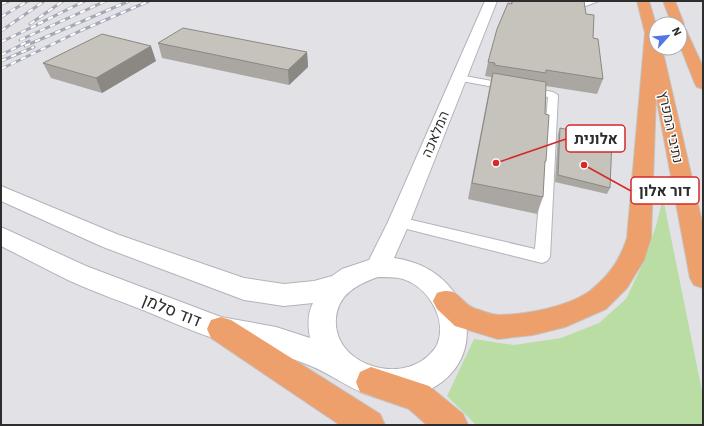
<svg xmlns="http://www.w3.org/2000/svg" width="704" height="426" font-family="'IBM Plex Sans',Heebo,sans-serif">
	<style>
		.industrial { fill: #e2e1e6; fill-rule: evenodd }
		.green { fill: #badda4 }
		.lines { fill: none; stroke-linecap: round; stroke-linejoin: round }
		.service-casing { stroke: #b2b3bb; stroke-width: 2 }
		.minor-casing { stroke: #b2b3bb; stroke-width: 2 }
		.motorway-casing { stroke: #c4c4c4; stroke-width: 2 }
		.service { fill: #fff; fill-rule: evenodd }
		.minor { fill: #fff; fill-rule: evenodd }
		.motorway { fill: #ed9f6c; fill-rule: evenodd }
		.rail-casing { stroke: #a4a7b5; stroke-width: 3 }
		.rail { stroke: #fff; stroke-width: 2; stroke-dasharray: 5.5; stroke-linecap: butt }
		.wall { fill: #aaa7a2 }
		.shaded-wall { fill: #8b8884 }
		.building { fill: #c6c2bc; stroke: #8b8884 }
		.labels { text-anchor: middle; stroke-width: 3; stroke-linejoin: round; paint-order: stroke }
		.street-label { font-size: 14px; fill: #2d2d2d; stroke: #fff }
		.near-street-label { font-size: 17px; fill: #2d2d2d; stroke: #fff }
		.leader { fill: none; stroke: #d62828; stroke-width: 1.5 }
		.callout-dot { fill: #d62828; stroke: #fff; stroke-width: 1.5 }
		.callout { fill: #fff; stroke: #d62828; stroke-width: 1.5 }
		.callout-label { font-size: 15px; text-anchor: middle; font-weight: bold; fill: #2d2d2d }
	</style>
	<rect width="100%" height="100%" fill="#ede7e1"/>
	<path class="industrial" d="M1 1H703V425H1ZM656 24H680V48H656Z"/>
	<path class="green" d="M663 198 703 396V425H476L447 396 474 339 514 345 561 338 599 323 626 299 643 263 656 226Z"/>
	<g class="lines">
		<g class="service-casing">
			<g id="service">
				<path d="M524 1H551L579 4 588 1H599L580 8 528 3Z"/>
				<path d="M459 75 553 92 558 95 550 257 547 261 542 263 399 227 394 226 392 222 394 218 399 217 535 249 548 97 456 80 454 78 456 76Z"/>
			</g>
		</g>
		<g class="minor-casing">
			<path id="minor" d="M485 1H497L410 222 394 258C483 270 496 383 402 398 364 404 339 376 306 364 296 360 286 356 276 353 257 348 237 347 219 340 197 333 176 324 155 315 126 303 96 293 68 280 45 269 23 257 1 246V227L86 266 221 317 276 327 310 338C308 327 307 314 313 303L284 306 244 300 103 247 1 201V186L119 235 244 278 284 284 314 281 332 276 342 269 369 260 388 222ZM378 277C386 277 395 277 403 279 428 287 448 319 437 345 435 349 431 353 428 356 397 385 332 363 336 318 338 294 358 284 378 277Z"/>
		</g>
		<g class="motorway-casing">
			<g id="motorway">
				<path d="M637 1H649L656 25V48H662L703 226V288L694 285 690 278 656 96 651 238 644 260 627 288 606 309 565 327 533 335 498 339 455 326 437 309 433 301 437 293C460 285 459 304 476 309 483 311 492 315 499 315 525 315 565 307 587 293 591 291 595 286 599 283 613 270 621 257 627 238L645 33Z"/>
				<path d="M663 1H675L684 24 682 27 686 30 703 67V89L697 87 695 84 680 46V24H672Z"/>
				<path d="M221 317 231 320 380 414 385 425H340L211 338 207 329 211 320Z"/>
				<path d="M371 367 429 386 463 414 468 425H427L409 409 360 392 356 382 360 372Z"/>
			</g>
		</g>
		<use href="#service" class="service"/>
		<use href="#minor" class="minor"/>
		<use href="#motorway" class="motorway"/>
		<g class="rail-casing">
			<g id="rail">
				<path d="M1 4 9 1"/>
				<path d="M1 17 28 1"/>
				<path d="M30 24 63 1"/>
				<path d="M38 24 85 1"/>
				<path d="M1 31 43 2"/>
				<path d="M20 40 106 1"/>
				<path d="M1 42 43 22"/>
				<path d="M25 46 129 1"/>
				<path d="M1 55 29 41"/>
				<path d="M1 61 34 47"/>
				<path d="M1 69 80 31 149 1"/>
			</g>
		</g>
		<use href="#rail" class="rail"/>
	</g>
	<g class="wall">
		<path d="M511 1H584L586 14 593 38 603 79 597 94 546 86 545 114 546 161 544 165 543 197 537 214 468 199 491 79V77L485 76 488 62 511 4Z"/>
		<path d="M158 43 307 52 308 67 289 85 162 58Z"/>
		<path d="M156 61 102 93 51 78 43 63Z"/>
		<path d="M560 128 610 188 607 194 555 182 558 134Z"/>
	</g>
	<g class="shaded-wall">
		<path d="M151 46 156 61 102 93 96 78Z"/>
		<path d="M307 52 308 67 289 85 288 70Z"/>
	</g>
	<g class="building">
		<path d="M512 1H584L586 14 594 15 593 38 598 39 603 79 546 70V73L494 65 495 63 488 62 497 29 508 3 512 4Z"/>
		<path d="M183 28 307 52 288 70 158 43Z"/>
		<path d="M102 34 151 46 96 78 43 63Z"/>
		<path d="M493 73 546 82 545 114 549 115 546 161H545L543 197 472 183Z"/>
		<path d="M560 128 612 139 610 188 558 175Z"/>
	</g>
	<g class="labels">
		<g class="street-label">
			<text transform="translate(671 127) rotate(78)" y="5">נתיבי המפרץ</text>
			<text transform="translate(435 134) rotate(-67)" y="5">המלאכה</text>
		</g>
		<g class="near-street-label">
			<text transform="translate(172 310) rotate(22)" y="6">דוד סלמן</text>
		</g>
	</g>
	<path class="leader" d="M496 163L566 139M584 165L631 191"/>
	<g class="callout-dot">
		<circle cx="496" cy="163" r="4"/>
		<circle cx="584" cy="165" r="4"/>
	</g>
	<g class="callout">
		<rect x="566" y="125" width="59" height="27" rx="4"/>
		<rect x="631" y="177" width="68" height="27" rx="4"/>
	</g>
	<g class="callout-label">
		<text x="596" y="144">אלונית</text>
		<text x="665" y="196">דור אלון</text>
	</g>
	<rect width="704" height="426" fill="none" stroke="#2d2d2d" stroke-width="4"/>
	<g transform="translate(668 36) rotate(63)"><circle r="19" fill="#ffffff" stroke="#ababab"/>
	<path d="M0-3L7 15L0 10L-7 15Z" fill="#5475e7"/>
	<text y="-6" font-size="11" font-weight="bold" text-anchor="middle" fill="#2d2d2d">N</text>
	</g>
</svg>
